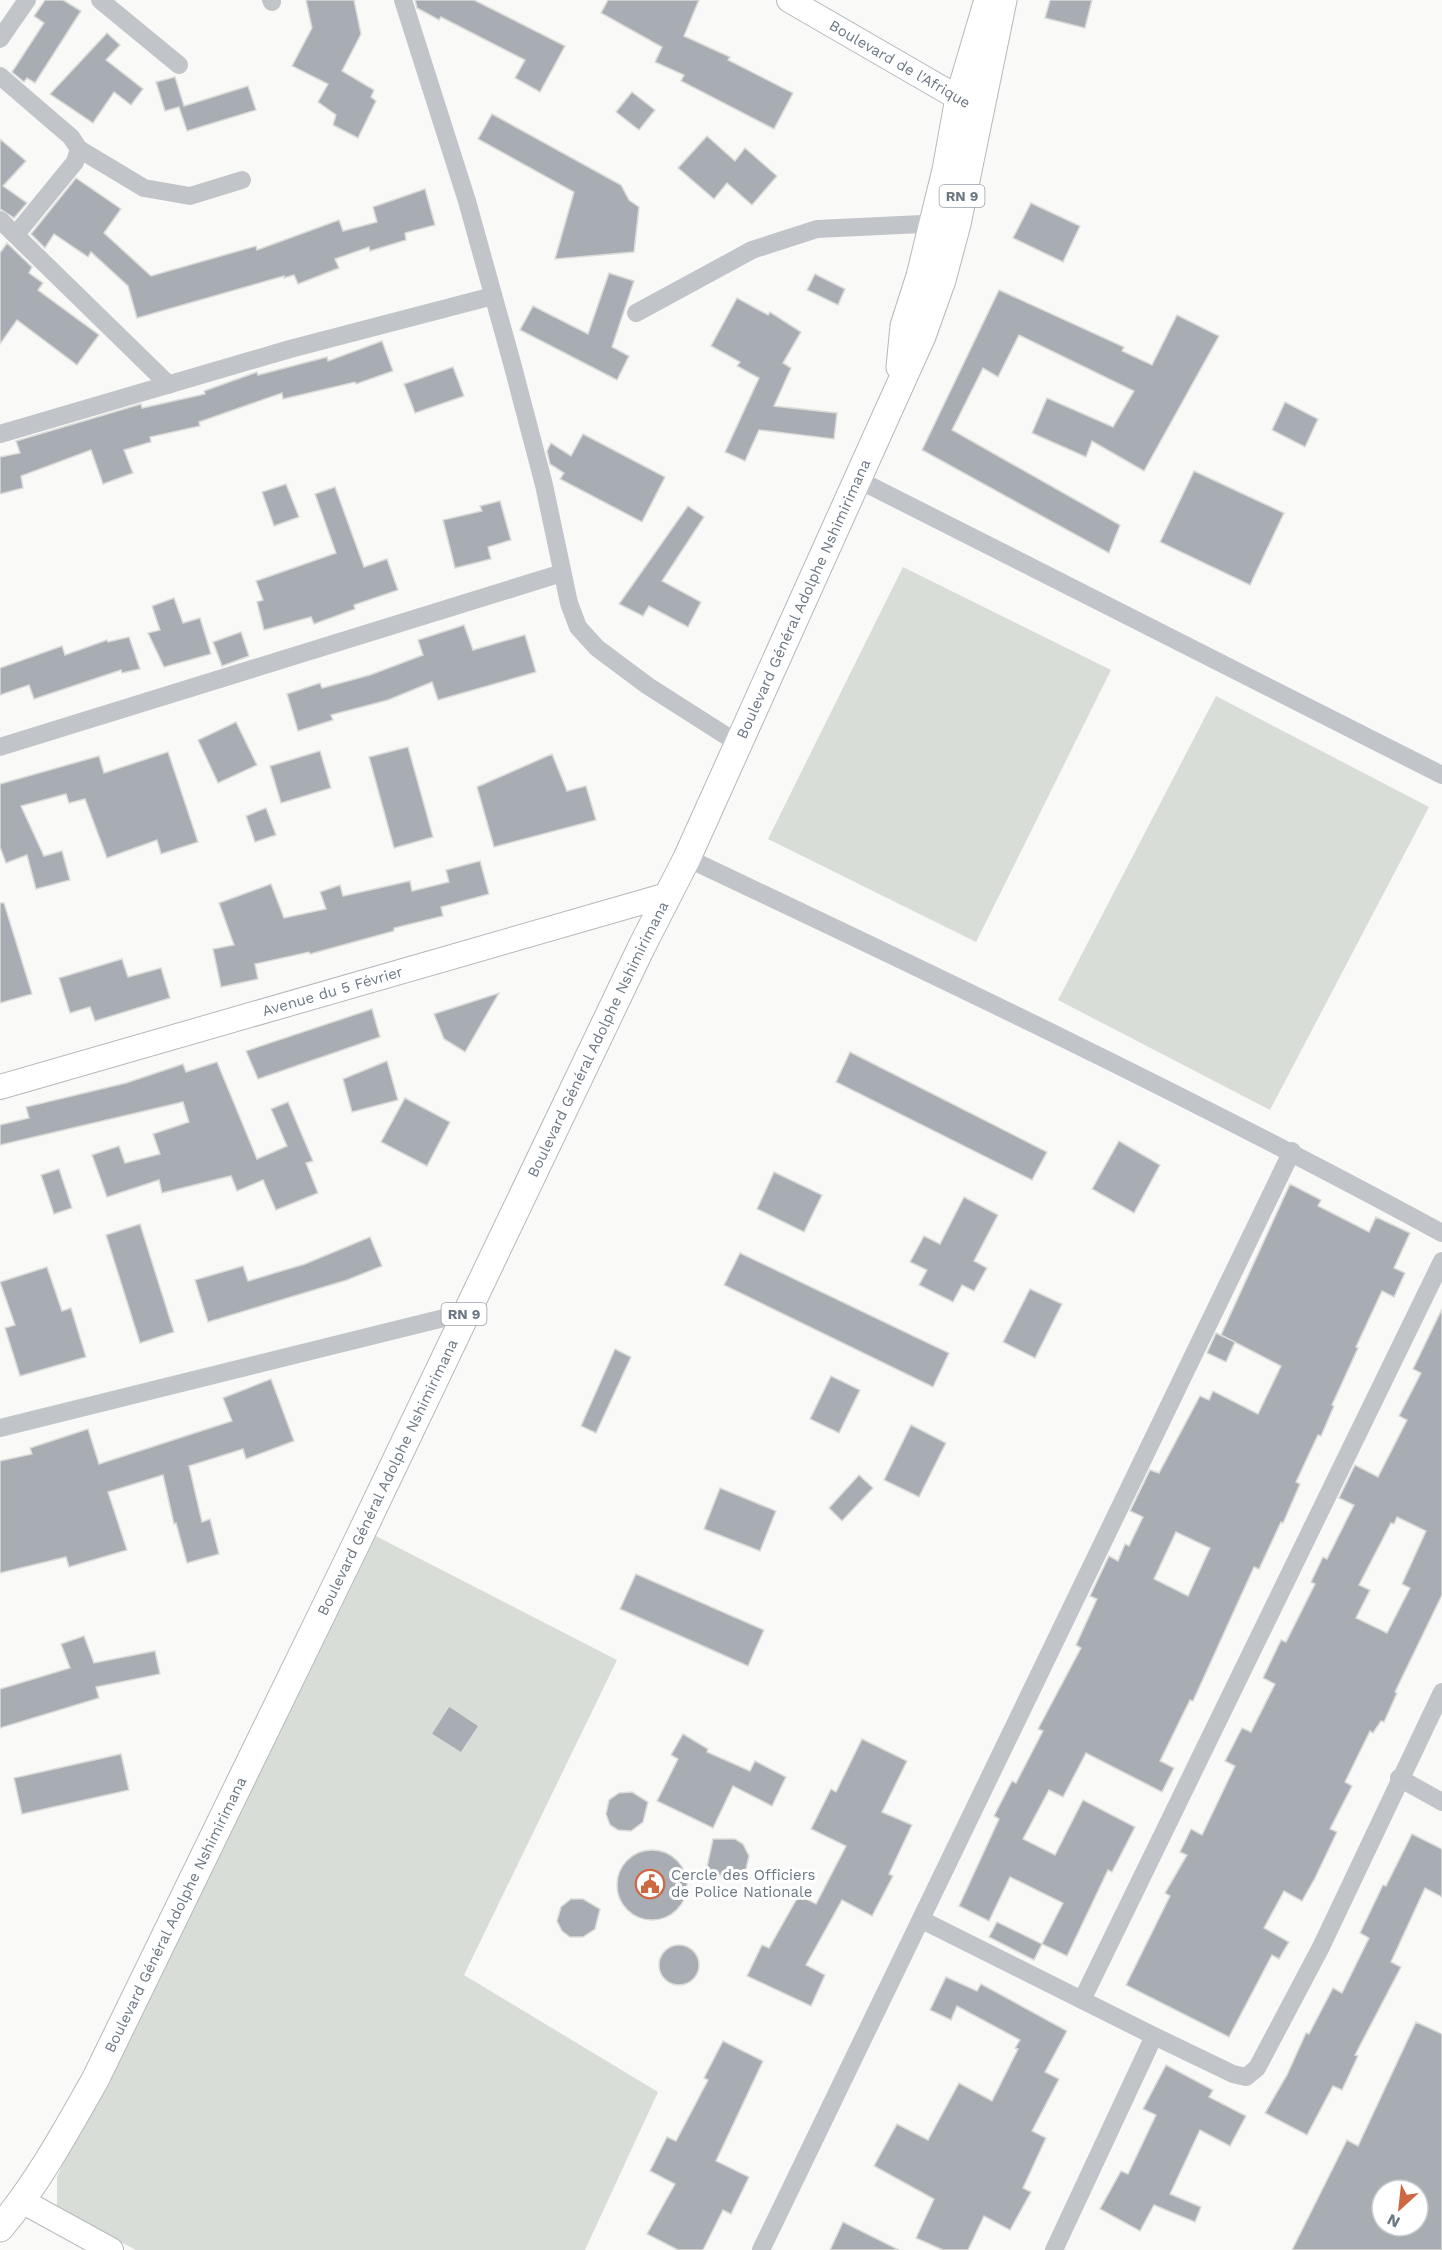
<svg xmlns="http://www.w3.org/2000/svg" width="1442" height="2250" font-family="'Work Sans',sans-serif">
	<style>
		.green { fill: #d9ddd7 }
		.building { fill: #a7adb3; stroke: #dbdbd9; stroke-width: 1.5; fill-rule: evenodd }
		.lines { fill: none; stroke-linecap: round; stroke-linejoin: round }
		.secondary-casing { stroke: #b4b8bc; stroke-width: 26 }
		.primary-casing { stroke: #b5b8bc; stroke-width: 29 }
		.street { stroke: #c1c4c8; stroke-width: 18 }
		.secondary { stroke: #fff; stroke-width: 24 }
		.primary { stroke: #fff; stroke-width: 27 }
		.labels { text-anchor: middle; stroke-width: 6; stroke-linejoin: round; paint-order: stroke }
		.shield { fill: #fff; stroke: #98a0a9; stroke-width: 1.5 }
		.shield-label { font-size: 14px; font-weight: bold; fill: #6c7884 }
		.street-label { font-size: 15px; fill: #6c7884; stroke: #fff }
		.poi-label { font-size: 15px; fill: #6c7884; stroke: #fff; text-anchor: start }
	</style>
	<rect width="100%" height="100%" fill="#f9f9f7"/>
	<g class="green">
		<path d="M903 567 1111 670 976 942 768 839Z"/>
		<path d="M1216 696 1429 807 1270 1110 1058 1000Z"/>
		<path d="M362 1529 617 1660 464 1975 658 2092 585 2250H136L57 2209V2177Z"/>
	</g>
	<g class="building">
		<path d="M45 0H63L81 11 35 83 27 78 24 82 12 72 44 23 34 16Z"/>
		<path d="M306 0H354L361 34 342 71 374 90 371 97 376 101 358 138 333 125 336 115 318 102 328 84 292 66 312 28Z"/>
		<path d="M415 0H474L565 46 540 92 515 78 525 60 441 17 439 20 417 8Z"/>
		<path d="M608 0H699L684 36 730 57 728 60 793 93 774 129 681 81 684 75 655 62 662 47 601 13Z"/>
		<path d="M1050 0H1092L1085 28 1045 18Z"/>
		<path d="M107 33 120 45 106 60 143 89 131 105 114 92 93 123 50 94Z"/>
		<path d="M175 77 184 106 248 86 256 110 187 131 179 107 165 111 156 82Z"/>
		<path d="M632 92 655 110 639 130 616 112Z"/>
		<path d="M492 114 621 185 629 200 639 207 634 252 555 259 574 192 478 139Z"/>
		<path d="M707 136 735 161 745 148 777 176 752 205 727 183 714 199 678 168Z"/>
		<path d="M0 139 26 161 3 186 27 203 14 218 0 209Z"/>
		<path d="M76 178 121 209 104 233 151 276 256 246 257 250 339 220 343 231 377 222 373 207 425 189 435 225 405 233 406 240 370 251 369 247 335 259 339 268 298 284 294 275 284 278V276L137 318 128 286 91 252 88 257 54 234 45 248 31 234Z"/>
		<path d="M1031 203 1080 226 1063 262 1013 238Z"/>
		<path d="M7 243 32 267 29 273 43 283 38 290 99 335 77 365 17 320 0 344V253Z"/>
		<path d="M609 273 634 281 612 347 629 356 617 380 520 330 533 306 588 334Z"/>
		<path d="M815 274 845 289 838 305 807 290Z"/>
		<path d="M999 290 1124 347 1122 351 1152 365 1177 315 1219 336 1144 471 1092 441 1086 457 1032 433 1047 398 1113 427 1134 391 1019 335 998 377 983 368 952 430 1120 525 1109 553 922 450Z"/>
		<path d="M737 298 768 315 770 312 801 332 783 363 791 368 774 406 837 413 834 439 759 430 745 461 725 452 759 378 737 366 740 362 711 346Z"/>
		<path d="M382 341 393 371 356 384 355 382 283 399 282 393 199 422 200 426 150 437 151 442 124 450 133 473 103 484 91 450 21 476 23 488 0 494V457L20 453 16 441 141 404 142 408 205 394 204 391 257 372 258 375 327 357 328 361Z"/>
		<path d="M453 367 464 396 415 413 404 384Z"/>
		<path d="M1285 402 1318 419 1305 447 1272 430Z"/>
		<path d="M583 434 665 477 642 522 560 479 564 473 550 464 547 451 551 443 571 456Z"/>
		<path d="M1194 471 1284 513 1250 585 1160 542Z"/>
		<path d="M286 484 299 517 274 526 262 492Z"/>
		<path d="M335 487 364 567 387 559 398 590 354 605 355 609 314 624 311 617 264 630 257 602 263 600 256 581 336 553 315 494Z"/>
		<path d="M500 501 511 540 488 547 491 559 455 568 443 520 482 511 480 506Z"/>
		<path d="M688 506 704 517 662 581 701 602 688 627 649 606 643 616 619 604Z"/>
		<path d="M174 598 183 623 200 618 211 654 164 667 148 633 160 630 152 606Z"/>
		<path d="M464 625 473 650 525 635 536 672 438 700 432 682 388 700 331 715 333 720 298 731 287 694 320 683 322 688 370 675 423 655 418 640Z"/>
		<path d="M241 632 249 656 222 666 213 642Z"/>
		<path d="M129 637 140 669 122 673 121 670 34 699 29 685 0 695V668L62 646 65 655 107 640 108 642Z"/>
		<path d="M236 722 257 765 218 783 198 740Z"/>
		<path d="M408 747 433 837 394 848 369 757Z"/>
		<path d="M320 751 331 788 281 803 270 766Z"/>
		<path d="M168 752 198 842 161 854 157 840 107 858 85 799 69 803 66 794 21 806 44 856 62 851 70 880 36 889 27 855 6 863 0 847V784L99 756 104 773Z"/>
		<path d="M552 754 567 791 586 786 596 820 494 847 477 787Z"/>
		<path d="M266 808 276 835 255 842 246 816Z"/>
		<path d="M480 861 489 894 441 907 443 916 394 928V931L310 954 309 952 255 964 258 979 221 987 213 949 234 945 219 903 271 884 284 918 326 909 320 892 340 885 343 896 410 881 412 891 449 882 446 870Z"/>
		<path d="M0 903H4L32 994 0 1003Z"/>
		<path d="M122 959 128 977 161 968 170 998 95 1021 90 1007 70 1013 59 978Z"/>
		<path d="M499 993 465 1052 444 1039 434 1014Z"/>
		<path d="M372 1009 380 1037 258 1079 246 1051Z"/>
		<path d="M850 1052 1047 1152 1032 1180 836 1082Z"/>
		<path d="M387 1061 398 1100 352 1112 343 1079Z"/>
		<path d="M217 1062 257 1159 287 1146 271 1109 288 1102 313 1161 306 1163 318 1193 276 1210 263 1180 237 1191 231 1176 162 1193 159 1180 107 1197 92 1155 119 1146 125 1163 160 1154 153 1134 189 1122 183 1102 0 1145V1125L29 1118 26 1107 126 1083 183 1064 186 1072Z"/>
		<path d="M405 1098 450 1122 427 1166 381 1142Z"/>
		<path d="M1119 1141 1160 1165 1134 1213 1092 1189Z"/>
		<path d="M59 1169 72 1208 54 1214 41 1175Z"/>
		<path d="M774 1172 822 1195 804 1232 757 1209Z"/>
		<path d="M1290 1184 1321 1200 1318 1206 1369 1232 1376 1217 1410 1233 1394 1268 1405 1273 1394 1297 1382 1291 1356 1347 1358 1348 1332 1405 1334 1406 1321 1436 1318 1435 1296 1482 1300 1484 1283 1523 1281 1522 1259 1569 1254 1567 1193 1701 1190 1700 1160 1761 1174 1768 1162 1792 1086 1753 1063 1797 1049 1790 1023 1839 1055 1855 1083 1800 1135 1827 1112 1872 1108 1870 1067 1956 1042 1944 1063 1903 1010 1877 989 1921 959 1906 999 1819 994 1816 1012 1781 1016 1783 1043 1731 1038 1729 1081 1648 1076 1645 1097 1599 1090 1596 1109 1556 1118 1561 1125 1544 1129 1546 1143 1517 1130 1511 1150 1470 1159 1473 1200 1396 1209 1400 1213 1391 1258 1414 1281 1366 1221 1335ZM1176 1532 1210 1548 1188 1596 1154 1579Z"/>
		<path d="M964 1197 998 1215 974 1261 987 1268 974 1291 962 1285 953 1302 919 1285 927 1270 910 1262 924 1236 940 1244Z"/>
		<path d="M140 1224 174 1332 140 1343 106 1235Z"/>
		<path d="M370 1237 382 1266 347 1280 208 1322 195 1280 243 1266 248 1281 305 1264Z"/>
		<path d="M740 1253 949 1353 933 1387 724 1285Z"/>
		<path d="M47 1267 62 1311 71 1308 86 1357 20 1376 5 1328 15 1325 0 1282Z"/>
		<path d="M1030 1289 1062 1304 1035 1358 1003 1342Z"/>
		<path d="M1442 1309V1595L1395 1692 1397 1693 1384 1722 1381 1721 1373 1733 1370 1731 1345 1782 1352 1786 1330 1829 1337 1832 1315 1878 1302 1901 1284 1891 1264 1928 1289 1942 1279 1959 1272 1955 1229 2037 1126 1985 1170 1896 1165 1893 1187 1855 1180 1852 1191 1829 1202 1835 1235 1766 1225 1761 1242 1728 1251 1732 1275 1684 1263 1678 1281 1640 1286 1642 1315 1584 1311 1582 1323 1557 1327 1559 1354 1505 1339 1498 1355 1465 1378 1477 1407 1420 1399 1416 1421 1373 1413 1369ZM1397 1517 1426 1531 1402 1584 1410 1588 1387 1633 1356 1618 1370 1590 1359 1585 1391 1523 1394 1524Z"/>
		<path d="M1216 1333 1235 1342 1226 1362 1207 1353Z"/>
		<path d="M615 1349 631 1357 596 1433 581 1426Z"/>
		<path d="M831 1376 860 1390 839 1433 810 1419Z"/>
		<path d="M271 1379 294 1441 246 1459 243 1449 189 1466 202 1522 210 1519 219 1554 187 1563 176 1523 174 1524 163 1475 108 1492 127 1550 69 1567 66 1557 0 1573V1461L32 1454 30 1448 88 1429 99 1464 232 1421 223 1398Z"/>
		<path d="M911 1425 946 1443 919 1497 884 1480Z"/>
		<path d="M859 1475 873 1488 842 1521 829 1508Z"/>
		<path d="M720 1488 776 1511 760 1551 704 1529Z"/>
		<path d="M636 1574 764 1630 748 1666 620 1609Z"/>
		<path d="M84 1636 94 1663 155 1651 160 1674 96 1687 99 1698 0 1728V1689L70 1668 61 1644Z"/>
		<path d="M449 1706 479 1726 461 1753 431 1734Z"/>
		<path d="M683 1734 708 1749 707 1752 750 1771 755 1761 786 1777 772 1806 733 1786 713 1828 657 1801 678 1759 671 1755Z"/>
		<path d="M862 1739 907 1761 882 1812 912 1825 889 1874 893 1876 872 1916 842 1900 806 1965 825 1975 811 2006 747 1976 762 1945 769 1948 799 1895 816 1904 846 1846 811 1829 831 1789 836 1792Z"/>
		<path d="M121 1754 129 1790 22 1814 14 1778Z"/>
		<path d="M632 1792 648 1802 643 1822 631 1831 618 1830 610 1825 606 1814 609 1800 619 1793Z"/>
		<path d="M1412 1834 1442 1849V1897L1425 1888 1391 1962 1401 1967 1355 2055 1358 2056 1342 2090 1333 2086 1307 2135 1265 2113 1287 2075 1306 2033 1309 2034 1333 1988 1342 1993 1369 1938 1360 1933 1383 1885 1386 1886Z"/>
		<path d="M713 1839H735L743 1844 749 1856 746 1869 734 1877H721L707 1867Z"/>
		<circle cx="652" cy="1885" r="35"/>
		<path d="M571 1899H583L600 1909 595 1929 583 1937H570L562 1931 557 1921 561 1907Z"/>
		<path d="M997 1922 1042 1944 1034 1960 989 1937Z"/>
		<circle cx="679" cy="1965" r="20"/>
		<path d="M946 1977 977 1991 981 1984 1067 2031 1045 2072 1059 2079 1032 2131 1046 2138 1023 2188 1031 2192 1010 2230 984 2216 968 2250H943L916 2238 934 2199 874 2166 897 2124 928 2140 959 2083 992 2101 1018 2049 1015 2048 1020 2040 957 2006 951 2020 930 2010Z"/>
		<path d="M1416 2022 1442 2034V2250H1292L1347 2140 1358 2146ZM1382 2190H1418V2226H1382Z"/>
		<path d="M723 2041 763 2061 716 2161 749 2177 731 2214 723 2210 703 2250H678L647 2234 675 2184 650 2171 667 2137 676 2141 708 2080 704 2078Z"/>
		<path d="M1166 2065 1213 2090 1209 2097 1246 2116 1230 2146 1200 2130 1170 2194 1201 2207 1195 2222 1154 2205 1140 2231 1100 2209 1121 2171 1128 2174 1156 2115 1143 2109Z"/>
		<path d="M843 2222 899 2250H830Z"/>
	</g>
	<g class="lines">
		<g class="secondary-casing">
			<g id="secondary">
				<path id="s1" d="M789 0 974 107"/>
				<path id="s2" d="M0 1087 667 895"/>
				<path d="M22 2201 111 2250"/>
			</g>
		</g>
		<g class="primary-casing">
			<g id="primary">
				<path d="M900 367 904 326 920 276 946 170 959 98 988 0"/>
				<path id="s3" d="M0 2228C38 2183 66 2131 95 2080L357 1542 642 946 687 858 922 336 942 280 957 224 1003 0"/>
			</g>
		</g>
		<g class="street">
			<path d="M100 0 179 65"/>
			<path d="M271 0 272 2"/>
			<path d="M403 0 467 201 512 363 544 485 569 603 578 627 597 648 648 686 739 744"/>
			<path d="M0 39 27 0"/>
			<path d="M0 76 71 137 79 149 75 162 17 233"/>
			<path d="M79 149 144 188 190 196 242 180"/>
			<path d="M0 220 169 385"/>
			<path d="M636 313 752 250 817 229 943 223"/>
			<path d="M0 434 290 349 493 296"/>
			<path d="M859 480 1442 775"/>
			<path d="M0 747 562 573"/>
			<path d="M687 858C941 978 1195 1099 1442 1233"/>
			<path d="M0 1428 464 1313"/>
			<path d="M1399 1778 1442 1802"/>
			<path d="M922 1920 1154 2036"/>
			<path d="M1082 2000 1442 1261"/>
			<path d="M761 2250 1292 1151"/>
			<path d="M1054 2250 1154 2036 1233 2074 1246 2077 1257 2068 1321 1947 1442 1692"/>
		</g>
		<use href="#secondary" class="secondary"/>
		<use href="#primary" class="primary"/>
	</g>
	<defs>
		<g id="civic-ring" transform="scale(1.5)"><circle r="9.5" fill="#fff" stroke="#cd6842" stroke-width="1.5"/><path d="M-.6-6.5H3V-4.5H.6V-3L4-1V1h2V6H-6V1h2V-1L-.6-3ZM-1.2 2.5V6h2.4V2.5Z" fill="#cd6842"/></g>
	</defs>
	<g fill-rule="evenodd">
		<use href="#civic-ring" x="650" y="1884"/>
	</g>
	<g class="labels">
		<g class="shield">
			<rect x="939.5" y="185" width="45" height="22" rx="4.5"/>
			<rect x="441.5" y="1303" width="45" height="22" rx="4.5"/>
		</g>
		<g class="shield-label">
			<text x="962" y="201">RN 9</text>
			<text x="464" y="1319">RN 9</text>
		</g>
		<g class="street-label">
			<text dy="5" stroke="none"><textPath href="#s1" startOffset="128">Boulevard de l'Afrique</textPath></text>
			<text dy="5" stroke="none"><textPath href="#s3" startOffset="1818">Boulevard Général Adolphe Nshimirimana</textPath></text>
			<text dy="5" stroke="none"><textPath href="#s2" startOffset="346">Avenue du 5 Février</textPath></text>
			<text dy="5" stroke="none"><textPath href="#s3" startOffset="1332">Boulevard Général Adolphe Nshimirimana</textPath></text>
			<text dy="5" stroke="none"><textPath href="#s3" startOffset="846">Boulevard Général Adolphe Nshimirimana</textPath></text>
			<text dy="5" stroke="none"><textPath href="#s3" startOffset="360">Boulevard Général Adolphe Nshimirimana</textPath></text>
		</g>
		<g class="poi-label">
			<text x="671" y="1880">Cercle des Officiers<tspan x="671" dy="17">de Police Nationale</tspan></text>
		</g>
	</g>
	<g transform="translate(1400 2208) rotate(207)"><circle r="28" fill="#ffffff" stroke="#c4c9ce" stroke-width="1.5"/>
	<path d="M0-4.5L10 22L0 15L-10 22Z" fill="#cd6842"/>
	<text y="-9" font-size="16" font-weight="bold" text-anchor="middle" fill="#6c7884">N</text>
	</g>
</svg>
